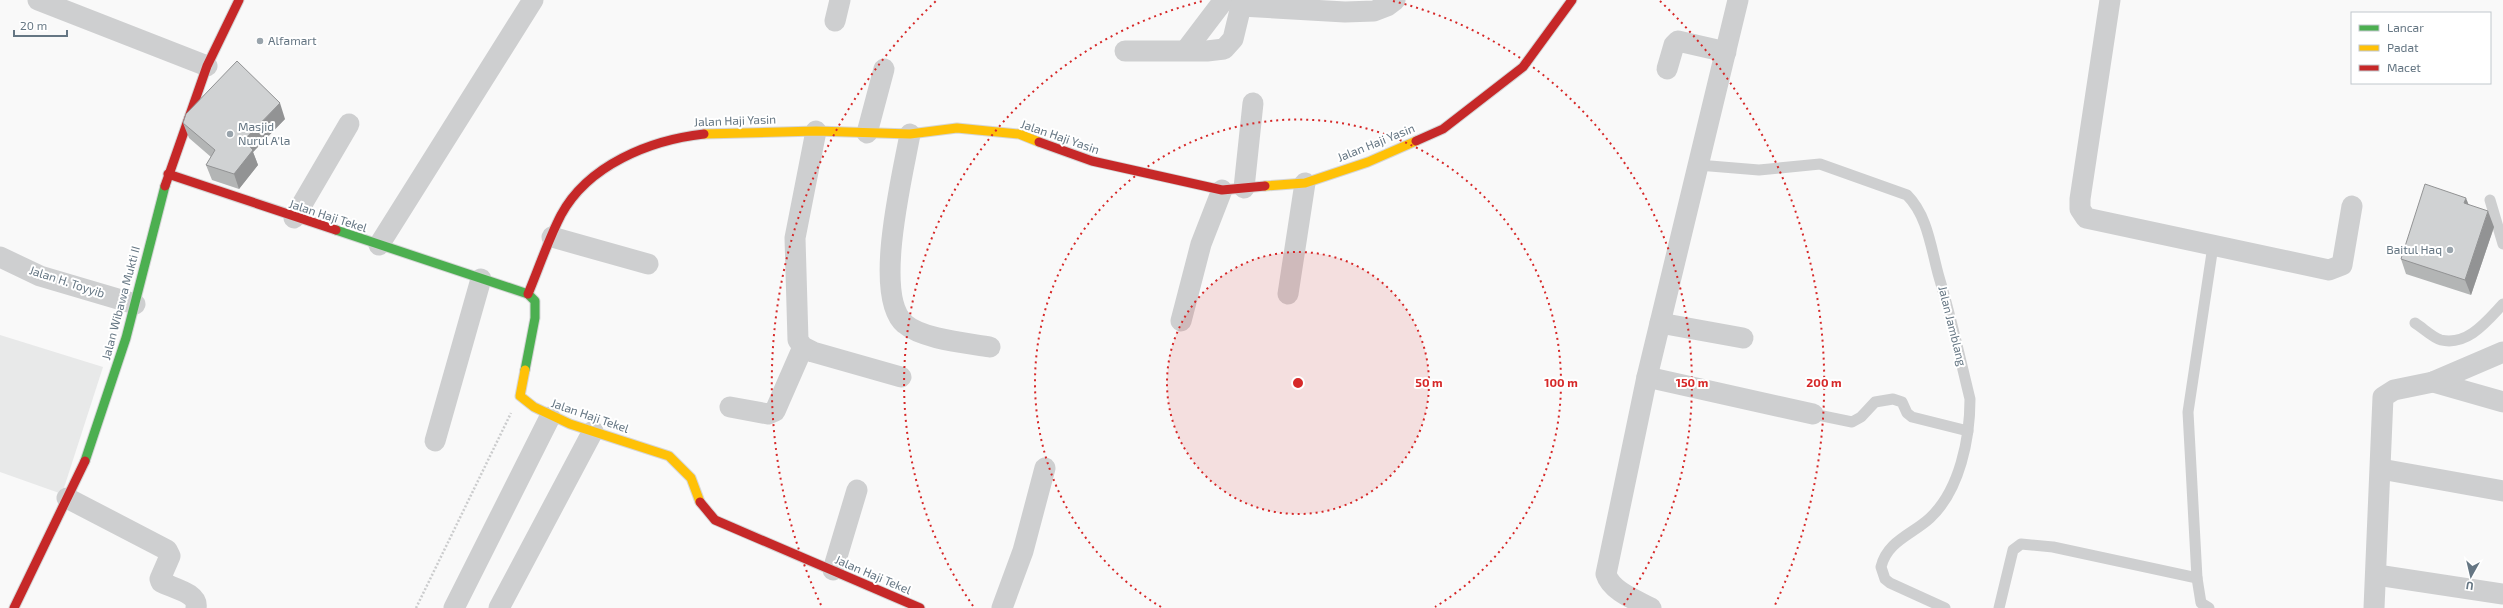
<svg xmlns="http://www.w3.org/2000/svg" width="2503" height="608" font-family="'Exo 2',sans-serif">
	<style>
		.built { fill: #e8e9e9 }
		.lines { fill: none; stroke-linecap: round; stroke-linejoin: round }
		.fast-casing { stroke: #d5d6d7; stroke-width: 11 }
		.slow-casing { stroke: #d5d6d7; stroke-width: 11 }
		.jam-casing { stroke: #d5d6d7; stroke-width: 11 }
		.path { stroke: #cbcccd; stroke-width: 2.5; stroke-dasharray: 2 2; stroke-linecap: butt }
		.lane { stroke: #cecfd0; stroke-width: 11 }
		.street { stroke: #cecfd0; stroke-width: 21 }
		.fast { stroke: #4caf50; stroke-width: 9 }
		.slow { stroke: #ffc107; stroke-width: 9 }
		.jam { stroke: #c62828; stroke-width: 9 }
		.wall { fill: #b3b5b5 }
		.shaded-wall { fill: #929394 }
		.building { fill: #d0d2d3; stroke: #929394 }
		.ring { fill: none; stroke: #d62828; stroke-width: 2; stroke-dasharray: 2 4 }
		.poi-dot { fill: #99a4ac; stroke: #fff; stroke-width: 1.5 }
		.labels { text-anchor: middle; stroke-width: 4; stroke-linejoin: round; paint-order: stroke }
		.poi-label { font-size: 12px; fill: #657683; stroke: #fff; text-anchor: start }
		.street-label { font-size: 12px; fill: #657683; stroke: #fff }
		.centre { fill: #d62828; stroke: #fff; stroke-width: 2 }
		.ring-label { font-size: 12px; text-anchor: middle; font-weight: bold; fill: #d62828; stroke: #fff; stroke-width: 4; stroke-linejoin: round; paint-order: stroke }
	</style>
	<rect width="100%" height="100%" fill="#f9f9f9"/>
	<path class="built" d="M0 335 103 367 62 494 0 472Z"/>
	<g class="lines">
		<g class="fast-casing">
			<g id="fast">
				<path d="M336 230 528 294 535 301V318L525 370"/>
				<path d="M85 461 126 338 165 186"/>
			</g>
		</g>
		<g class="slow-casing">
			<g id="slow">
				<path d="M704 134 816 131 910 134 957 128 1019 134 1039 142"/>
				<path d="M1265 186 1305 183 1368 162 1416 141"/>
				<path d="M525 370 520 396 534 407 570 424 669 456 691 478 700 502"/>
			</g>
		</g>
		<g class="jam-casing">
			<g id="jam">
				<path d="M1416 141 1443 129 1523 67 1572 0"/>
				<path d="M1039 142 1092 161 1222 190 1265 186"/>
				<path d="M168 174 336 230"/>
				<path d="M165 186 207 66 239 0"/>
				<path d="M528 294C539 268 548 240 561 215 588 165 650 140 704 134"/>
				<path d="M700 502 715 520 920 608"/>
				<path d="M14 608 85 461"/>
			</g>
		</g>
		<path class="path" d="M416 608 511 413"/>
		<g class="lane">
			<path d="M1698 165 1759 170 1820 164 1907 195C1928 216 1931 249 1939 277 1951 317 1960 358 1970 399 1970 438 1960 490 1930 518 1913 534 1887 541 1881 567L1885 579 1890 583 1945 608"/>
			<path d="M2490 200 2503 244"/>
			<path d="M2415 323C2423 328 2433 338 2441 340 2468 346 2487 321 2503 304"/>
			<path d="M1813 414 1852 422 1861 417 1875 402 1893 399 1902 402 1907 413 1912 417 1968 431"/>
			<path d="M1999 608 2013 550 2021 544 2053 547 2197 578"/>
			<path d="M2209 608 2201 603 2197 578 2188 412 2213 246"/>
		</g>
		<g class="street">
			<path d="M38 0 207 66"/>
			<path d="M2110 0 2080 199V209L2086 218 2329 270 2342 265 2352 206"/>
			<path d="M835 21 840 0"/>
			<path d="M1186 50 1224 0"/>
			<path d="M1125 51H1207L1224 49 1233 39 1241 6 1345 12 1374 11 1387 6 1395 0"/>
			<path d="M1667 69 1674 45 1678 41 1726 52"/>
			<path d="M816 131 795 238 798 340 803 347 813 352 901 377"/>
			<path d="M867 133 884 69"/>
			<path d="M910 134C903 174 872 297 905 324 922 339 967 343 990 347"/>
			<path d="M1244 188 1253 103"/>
			<path d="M294 218 349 124"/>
			<path d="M552 237 648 264"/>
			<path d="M379 245 533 0"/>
			<path d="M0 257 40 276 135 304"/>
			<path d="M1288 294 1305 183"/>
			<path d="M1181 321 1201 244 1222 190"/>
			<path d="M1660 323 1743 338"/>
			<path d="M1647 377 1813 414"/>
			<path d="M2433 382 2503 402"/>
			<path d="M730 407 768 414 775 411 803 347"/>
			<path d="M435 441 481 279"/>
			<path d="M2381 469 2503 491"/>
			<path d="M67 498 167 550 170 556 160 579 161 582C172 588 199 593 196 608"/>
			<path d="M833 570 857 490"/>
			<path d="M2377 575 2503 594"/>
			<path d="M454 608 550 417"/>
			<path d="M499 608 593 431"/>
			<path d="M1002 608 1023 551 1045 468"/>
			<path d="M1651 608C1636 600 1611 591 1606 574L1647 377 1738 0"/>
			<path d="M2374 608 2383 397 2394 390 2433 382 2503 352"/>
		</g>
		<use href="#fast" class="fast"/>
		<use href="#slow" class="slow"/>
		<use href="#jam" class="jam"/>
	</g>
	<g class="wall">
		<path d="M285 119 253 152 258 165 239 189 212 180 206 165 211 157 189 138 183 123Z"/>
		<path d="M2469 205 2494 227 2471 295 2406 274 2401 259Z"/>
	</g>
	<g class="shaded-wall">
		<path d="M280 103 285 119 253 152 258 165 239 189 234 174 244 140Z"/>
		<path d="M2466 198 2472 213 2464 203Z"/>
		<path d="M2488 211 2494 227 2471 295 2465 280Z"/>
	</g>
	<g class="building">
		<path d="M237 61 280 103 244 140 253 150 234 174 206 165 215 150 183 123 186 114Z"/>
		<path d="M2425 184 2466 198 2464 203 2488 211 2465 280 2401 259Z"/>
	</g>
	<circle cx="1298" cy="383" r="131" fill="#d62828" fill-opacity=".12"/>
	<g class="ring">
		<circle cx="1298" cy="383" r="131"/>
		<path d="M1161 607A263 263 0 1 1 1435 607"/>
		<path d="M973 606A394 394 0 0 1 1203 1M1393 1A394 394 0 0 1 1623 606"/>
		<path d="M821 605A526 526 0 0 1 936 1M1660 1A526 526 0 0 1 1775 605"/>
	</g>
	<g class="poi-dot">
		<circle cx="260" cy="41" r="4"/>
		<circle cx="230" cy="134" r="4"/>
		<circle cx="2450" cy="250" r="4"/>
	</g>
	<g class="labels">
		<g class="poi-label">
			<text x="268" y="45">Alfamart</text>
			<text x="238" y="131">Masjid<tspan x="238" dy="14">Nurul A'la</tspan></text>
			<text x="2442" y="254" text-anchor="end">Baitul Haq</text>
		</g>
		<g class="street-label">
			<text transform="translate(735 121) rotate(-2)" y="4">Jalan Haji Yasin</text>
			<text transform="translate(1060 137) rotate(19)" y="4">Jalan Haji Yasin</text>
			<text transform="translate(1376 143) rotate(-22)" y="4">Jalan Haji Yasin</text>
			<text transform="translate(328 216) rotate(18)" y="4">Jalan Haji Tekel</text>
			<text transform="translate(67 282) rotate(18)" y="4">Jalan H. Toyyib</text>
			<text transform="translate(121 303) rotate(-75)" y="4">Jalan Wibawa Mukti II</text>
			<text transform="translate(1952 326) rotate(76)" y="4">Jalan Jamblang</text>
			<text transform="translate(590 416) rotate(19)" y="4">Jalan Haji Tekel</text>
			<text transform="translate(873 575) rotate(23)" y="4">Jalan Haji Tekel</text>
		</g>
	</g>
	<circle cx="1298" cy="383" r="6" class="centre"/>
	<g class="ring-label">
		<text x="1429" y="387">50 m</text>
		<text x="1561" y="387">100 m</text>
		<text x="1692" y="387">150 m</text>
		<text x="1824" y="387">200 m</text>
	</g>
	<rect x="2351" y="12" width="140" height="72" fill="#ffffff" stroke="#c1c8cd"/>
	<rect x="2359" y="25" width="20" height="6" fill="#4caf50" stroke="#c1c8cd"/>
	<text x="2387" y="32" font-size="12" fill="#657683">Lancar</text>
	<rect x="2359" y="45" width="20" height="6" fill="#ffc107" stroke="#c1c8cd"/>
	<text x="2387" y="52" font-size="12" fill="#657683">Padat</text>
	<rect x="2359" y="65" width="20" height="6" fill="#c62828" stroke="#c1c8cd"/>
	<text x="2387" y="72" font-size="12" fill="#657683">Macet</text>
	<g transform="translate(2471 576) rotate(188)" stroke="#ffffff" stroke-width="3" paint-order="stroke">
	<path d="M0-3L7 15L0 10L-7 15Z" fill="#657683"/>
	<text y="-6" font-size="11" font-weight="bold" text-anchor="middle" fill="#657683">U</text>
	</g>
	<path d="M14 30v6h53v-6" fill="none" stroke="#657683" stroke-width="2"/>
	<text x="20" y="30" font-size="12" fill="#657683" stroke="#ffffff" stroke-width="3" paint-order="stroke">20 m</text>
</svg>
